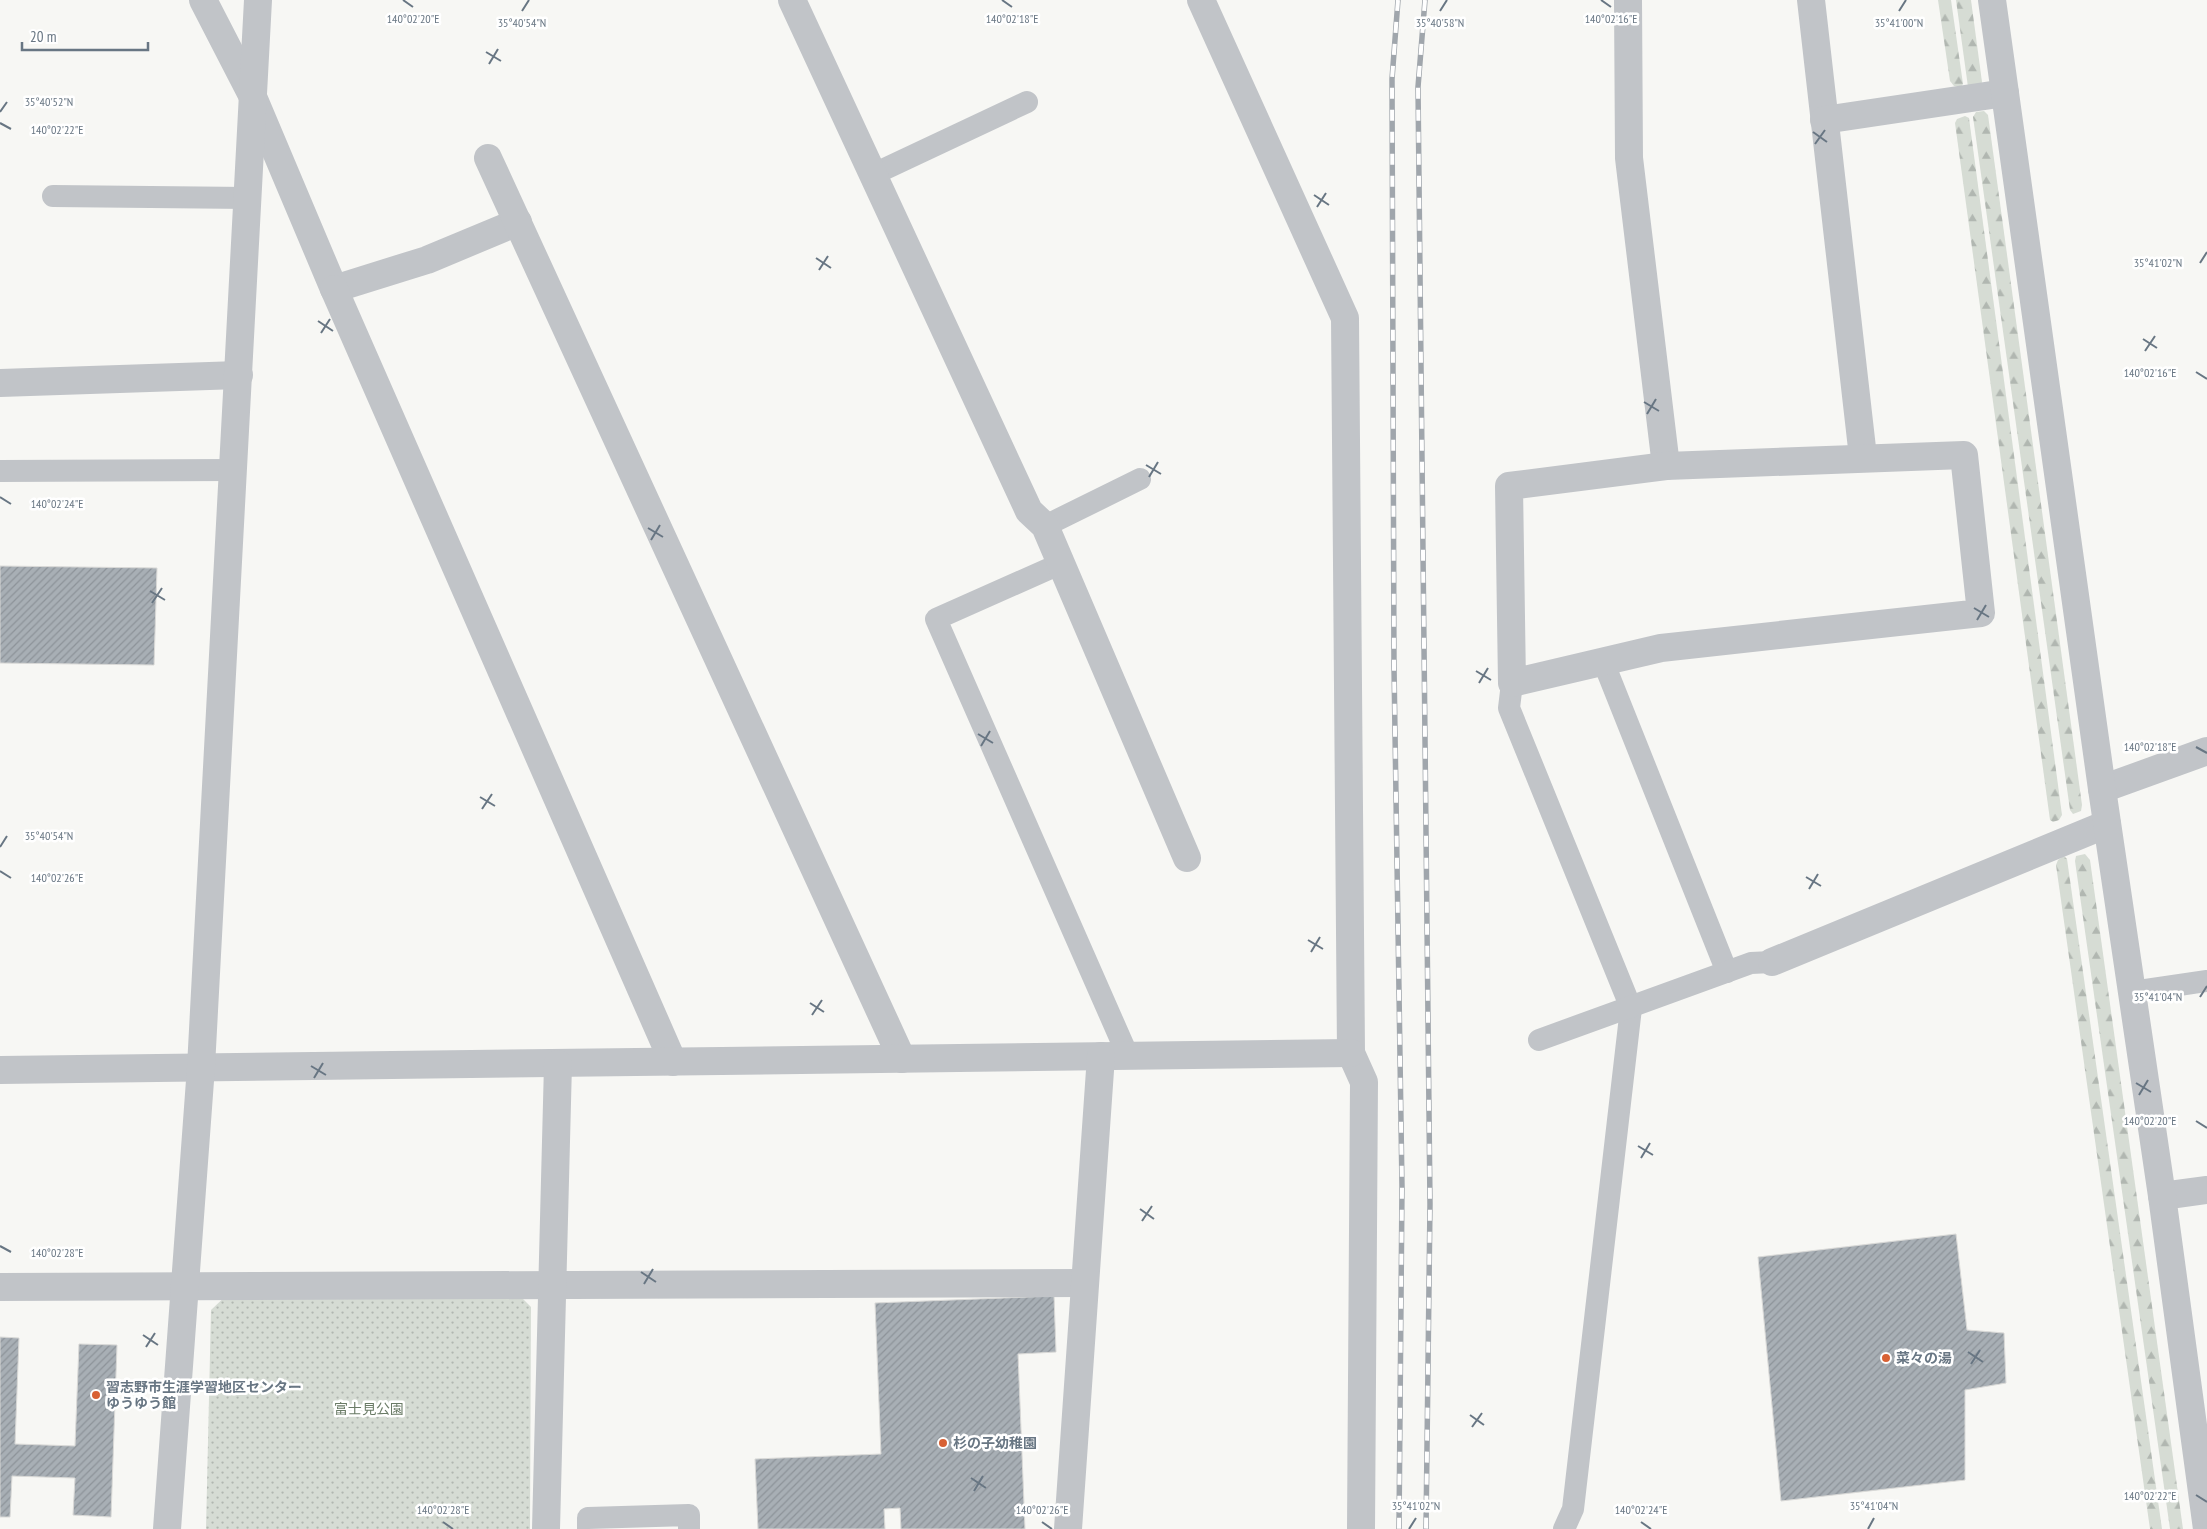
<svg xmlns="http://www.w3.org/2000/svg" width="2207" height="1529" font-family="'PT Sans Narrow','Noto Sans JP',sans-serif">
	<style>
		.forest { fill: url(#forest-firs) }
		.park { fill: url(#park-dots) }
		.building { fill: url(#building-hatch); stroke: #d9d9d7 }
		.lines { fill: none; stroke-linecap: round; stroke-linejoin: round }
		.service { stroke: #c1c4c8; stroke-width: 22 }
		.minor { stroke: #c1c4c8; stroke-width: 28 }
		.tertiary { stroke: #c1c4c8; stroke-width: 28 }
		.rail-casing { stroke: #a0a6ac; stroke-width: 5.5 }
		.rail { stroke: #fff; stroke-width: 4; stroke-dasharray: 11; stroke-linecap: butt }
		.ticks { fill: none; stroke: #687683; stroke-width: 2 }
		.poi-dot { fill: #d86134; stroke: #fff; stroke-width: 2 }
		.labels { text-anchor: middle; stroke-width: 5; stroke-linejoin: round; paint-order: stroke }
		.poi-label { font-size: 14px; font-weight: bold; fill: #687683; stroke: #fff; text-anchor: start }
		.park-label { font-size: 14px; fill: #6a7b66; stroke: #fff }
		.ticks-label { font-size: 12px; text-anchor: middle; fill: #687683; stroke: #fff; stroke-width: 5; stroke-linejoin: round; paint-order: stroke }
	</style>
	<defs>
		<pattern id="forest-firs" width="22" height="20" patternUnits="userSpaceOnUse" patternTransform="scale(1.25)"><rect width="22" height="20" fill="#d6dcd4"/><path d="M5 1l3.5 6h-7zM16 11l3.5 6h-7z" fill="#b1b7b1"/></pattern>
		<pattern id="park-dots" width="8" height="8" patternUnits="userSpaceOnUse" patternTransform="scale(1.25)"><rect width="8" height="8" fill="#d6dcd4"/><path d="M2 2h.1M6 6h.1" fill="none" stroke="#b1b7b1" stroke-width="1.8" stroke-linecap="round"/></pattern>
		<pattern id="building-hatch" width="6" height="6" patternUnits="userSpaceOnUse" patternTransform="scale(1.25)"><rect width="6" height="6" fill="#a8afb5"/><path d="M-1 1l2-2M0 6l6-6M5 7l2-2" fill="none" stroke="#8d9399"/></pattern>
	</defs>
	<rect width="100%" height="100%" fill="#f7f7f4"/>
	<g class="forest">
		<path d="M1938 0H1951L1963 84 1961 87 1954 86 1950 81Z"/>
		<path d="M1956 0H1971L1982 82 1980 87H1968Z"/>
		<path d="M1984 111 1988 115 2082 805 2081 811 2073 814 2070 810 1973 117 1976 112Z"/>
		<path d="M1965 116 1969 118 2062 815 2059 820 2053 822 2050 820 1955 123 1957 119Z"/>
		<path d="M2085 854 2090 860 2183 1529H2170L2075 861 2076 856Z"/>
		<path d="M2064 856 2067 859 2162 1529H2150L2056 865 2058 860Z"/>
	</g>
	<path class="park" d="M513 1289 531 1307 530 1529H206L211 1310 231 1291Z"/>
	<g class="building">
		<path d="M0 566 157 568 154 665 0 663Z"/>
		<path d="M1956 1234 1967 1330 2004 1333 2006 1383 1965 1390V1480L1781 1501 1758 1257Z"/>
		<path d="M1054 1296 1056 1352 1018 1354 1025 1529H901L900 1508 884 1509 885 1529H758L755 1459 881 1454 875 1303Z"/>
		<path d="M0 1337 19 1338 15 1444 75 1446 79 1344 117 1345 111 1517 73 1515 75 1478 12 1476 10 1517H0Z"/>
	</g>
	<g class="lines">
		<g class="service">
			<path d="M874 174 1027 102"/>
			<path d="M53 196 248 198"/>
			<path d="M0 471 232 470"/>
			<path d="M1045 526 1140 479"/>
			<path d="M1062 563 936 619 1128 1056"/>
			<path d="M1603 661 1727 972"/>
			<path d="M1512 683 1509 708 1631 1008 1573 1509 1564 1529"/>
			<path d="M2132 992 2207 981"/>
			<path d="M1539 1040 1751 963 1772 962"/>
			<path d="M588 1529V1518L689 1515V1529"/>
		</g>
		<g class="minor">
			<path d="M203 0 253 97 334 289 427 260 518 222"/>
			<path d="M792 0 1029 511 1045 526 1187 858"/>
			<path d="M1201 0 1345 318 1351 1053 1364 1082 1361 1529"/>
			<path d="M1628 0 1629 158 1666 466"/>
			<path d="M1811 0 1863 457"/>
			<path d="M1824 120 2005 93"/>
			<path d="M488 158 902 1059"/>
			<path d="M334 289 673 1062"/>
			<path d="M0 383 239 375"/>
			<path d="M1964 455 1981 613 1661 648 1512 683 1509 486 1666 466Z"/>
			<path d="M2102 789 2207 751"/>
			<path d="M1772 962 2107 824"/>
			<path d="M0 1070 1351 1053"/>
			<path d="M2162 1196 2207 1190"/>
			<path d="M0 1287 1084 1283"/>
			<path d="M546 1529 558 1064"/>
			<path d="M1068 1529 1101 1056"/>
		</g>
		<g class="tertiary">
			<path d="M1992 0 2102 789 2162 1196 2207 1529"/>
			<path d="M167 1529 201 1067 258 0"/>
		</g>
		<g class="rail-casing">
			<g id="rail">
				<path d="M1398 0 1392 79 1394 667 1402 1187 1399 1529"/>
				<path d="M1425 0 1418 87 1430 1204 1426 1529"/>
			</g>
		</g>
		<use href="#rail" class="rail"/>
	</g>
	<path class="ticks" d="M403 0 413 7M1002 0 1012 7M1601 0 1611 7M522 11 529 0M1440 11 1447 0M1899 11 1906 0M486 52 501 61M489 64 498 49M0 112 7 102M0 123 11 129M1813 132 1827 142M1815 144 1825 130M1314 195 1329 205M1317 207 1326 193M816 258 831 268M2200 263 2207 252M819 270 828 256M318 321 333 331M321 333 330 319M2143 339 2157 348M2145 351 2155 336M2196 372 2207 379M1644 402 1659 411M1647 414 1656 399M1146 465 1161 474M1149 477 1158 462M0 497 11 504M648 528 663 537M651 540 660 525M150 591 165 600M152 603 162 588M1974 608 1989 617M1977 620 1986 605M1476 671 1491 680M1479 683 1488 668M978 734 993 743M981 746 990 731M2196 747 2207 753M480 797 495 806M482 809 492 794M0 847 7 836M0 871 11 878M1806 877 1821 886M1809 889 1818 874M1308 940 1323 949M1311 952 1320 937M2200 997 2207 986M810 1003 824 1012M812 1015 822 1000M311 1066 326 1075M314 1078 323 1063M2136 1083 2151 1092M2139 1095 2148 1080M2196 1121 2207 1128M1638 1146 1653 1155M1641 1158 1650 1143M1140 1209 1154 1219M1142 1221 1152 1206M0 1246 11 1252M641 1272 656 1282M644 1284 653 1269M143 1335 158 1345M146 1347 155 1333M1968 1352 1983 1362M1971 1364 1980 1350M1470 1415 1484 1425M1472 1427 1482 1413M971 1478 986 1488M974 1491 983 1476M2196 1495 2207 1502M443 1522 453 1529M1042 1522 1052 1529M1641 1522 1651 1529M1409 1529 1416 1518M1868 1529 1874 1518"/>
	<g class="poi-dot">
		<circle cx="1886" cy="1358" r="5"/>
		<circle cx="96" cy="1395" r="5"/>
		<circle cx="943" cy="1443" r="5"/>
	</g>
	<g class="labels">
		<g class="poi-label">
			<text x="1896" y="1363">菜々の湯</text>
			<text x="106" y="1392">習志野市生涯学習地区センター<tspan x="106" dy="16">ゆうゆう館</tspan></text>
			<text x="953" y="1448">杉の子幼稚園</text>
		</g>
		<g class="park-label">
			<text x="369" y="1414">富士見公園</text>
		</g>
	</g>
	<g class="ticks-label">
		<text x="1012" y="23">140°02'18"E</text>
		<text x="413" y="23">140°02'20"E</text>
		<text x="1611" y="23">140°02'16"E</text>
		<text x="522" y="27">35°40'54"N</text>
		<text x="1440" y="27">35°40'58"N</text>
		<text x="1899" y="27">35°41'00"N</text>
		<text x="49" y="106">35°40'52"N</text>
		<text x="57" y="134">140°02'22"E</text>
		<text x="2158" y="267">35°41'02"N</text>
		<text x="2150" y="377">140°02'16"E</text>
		<text x="57" y="508">140°02'24"E</text>
		<text x="2150" y="751">140°02'18"E</text>
		<text x="49" y="840">35°40'54"N</text>
		<text x="57" y="882">140°02'26"E</text>
		<text x="2158" y="1001">35°41'04"N</text>
		<text x="2150" y="1125">140°02'20"E</text>
		<text x="57" y="1257">140°02'28"E</text>
		<text x="2150" y="1500">140°02'22"E</text>
		<text x="1416" y="1510">35°41'02"N</text>
		<text x="1874" y="1510">35°41'04"N</text>
		<text x="443" y="1514">140°02'28"E</text>
		<text x="1042" y="1514">140°02'26"E</text>
		<text x="1641" y="1514">140°02'24"E</text>
	</g>
	<path d="M22 42v8h126v-8" fill="none" stroke="#687683" stroke-width="2.5"/>
	<text x="30" y="42" font-size="15" fill="#687683" stroke="#ffffff" stroke-width="4" paint-order="stroke">20 m</text>
</svg>
